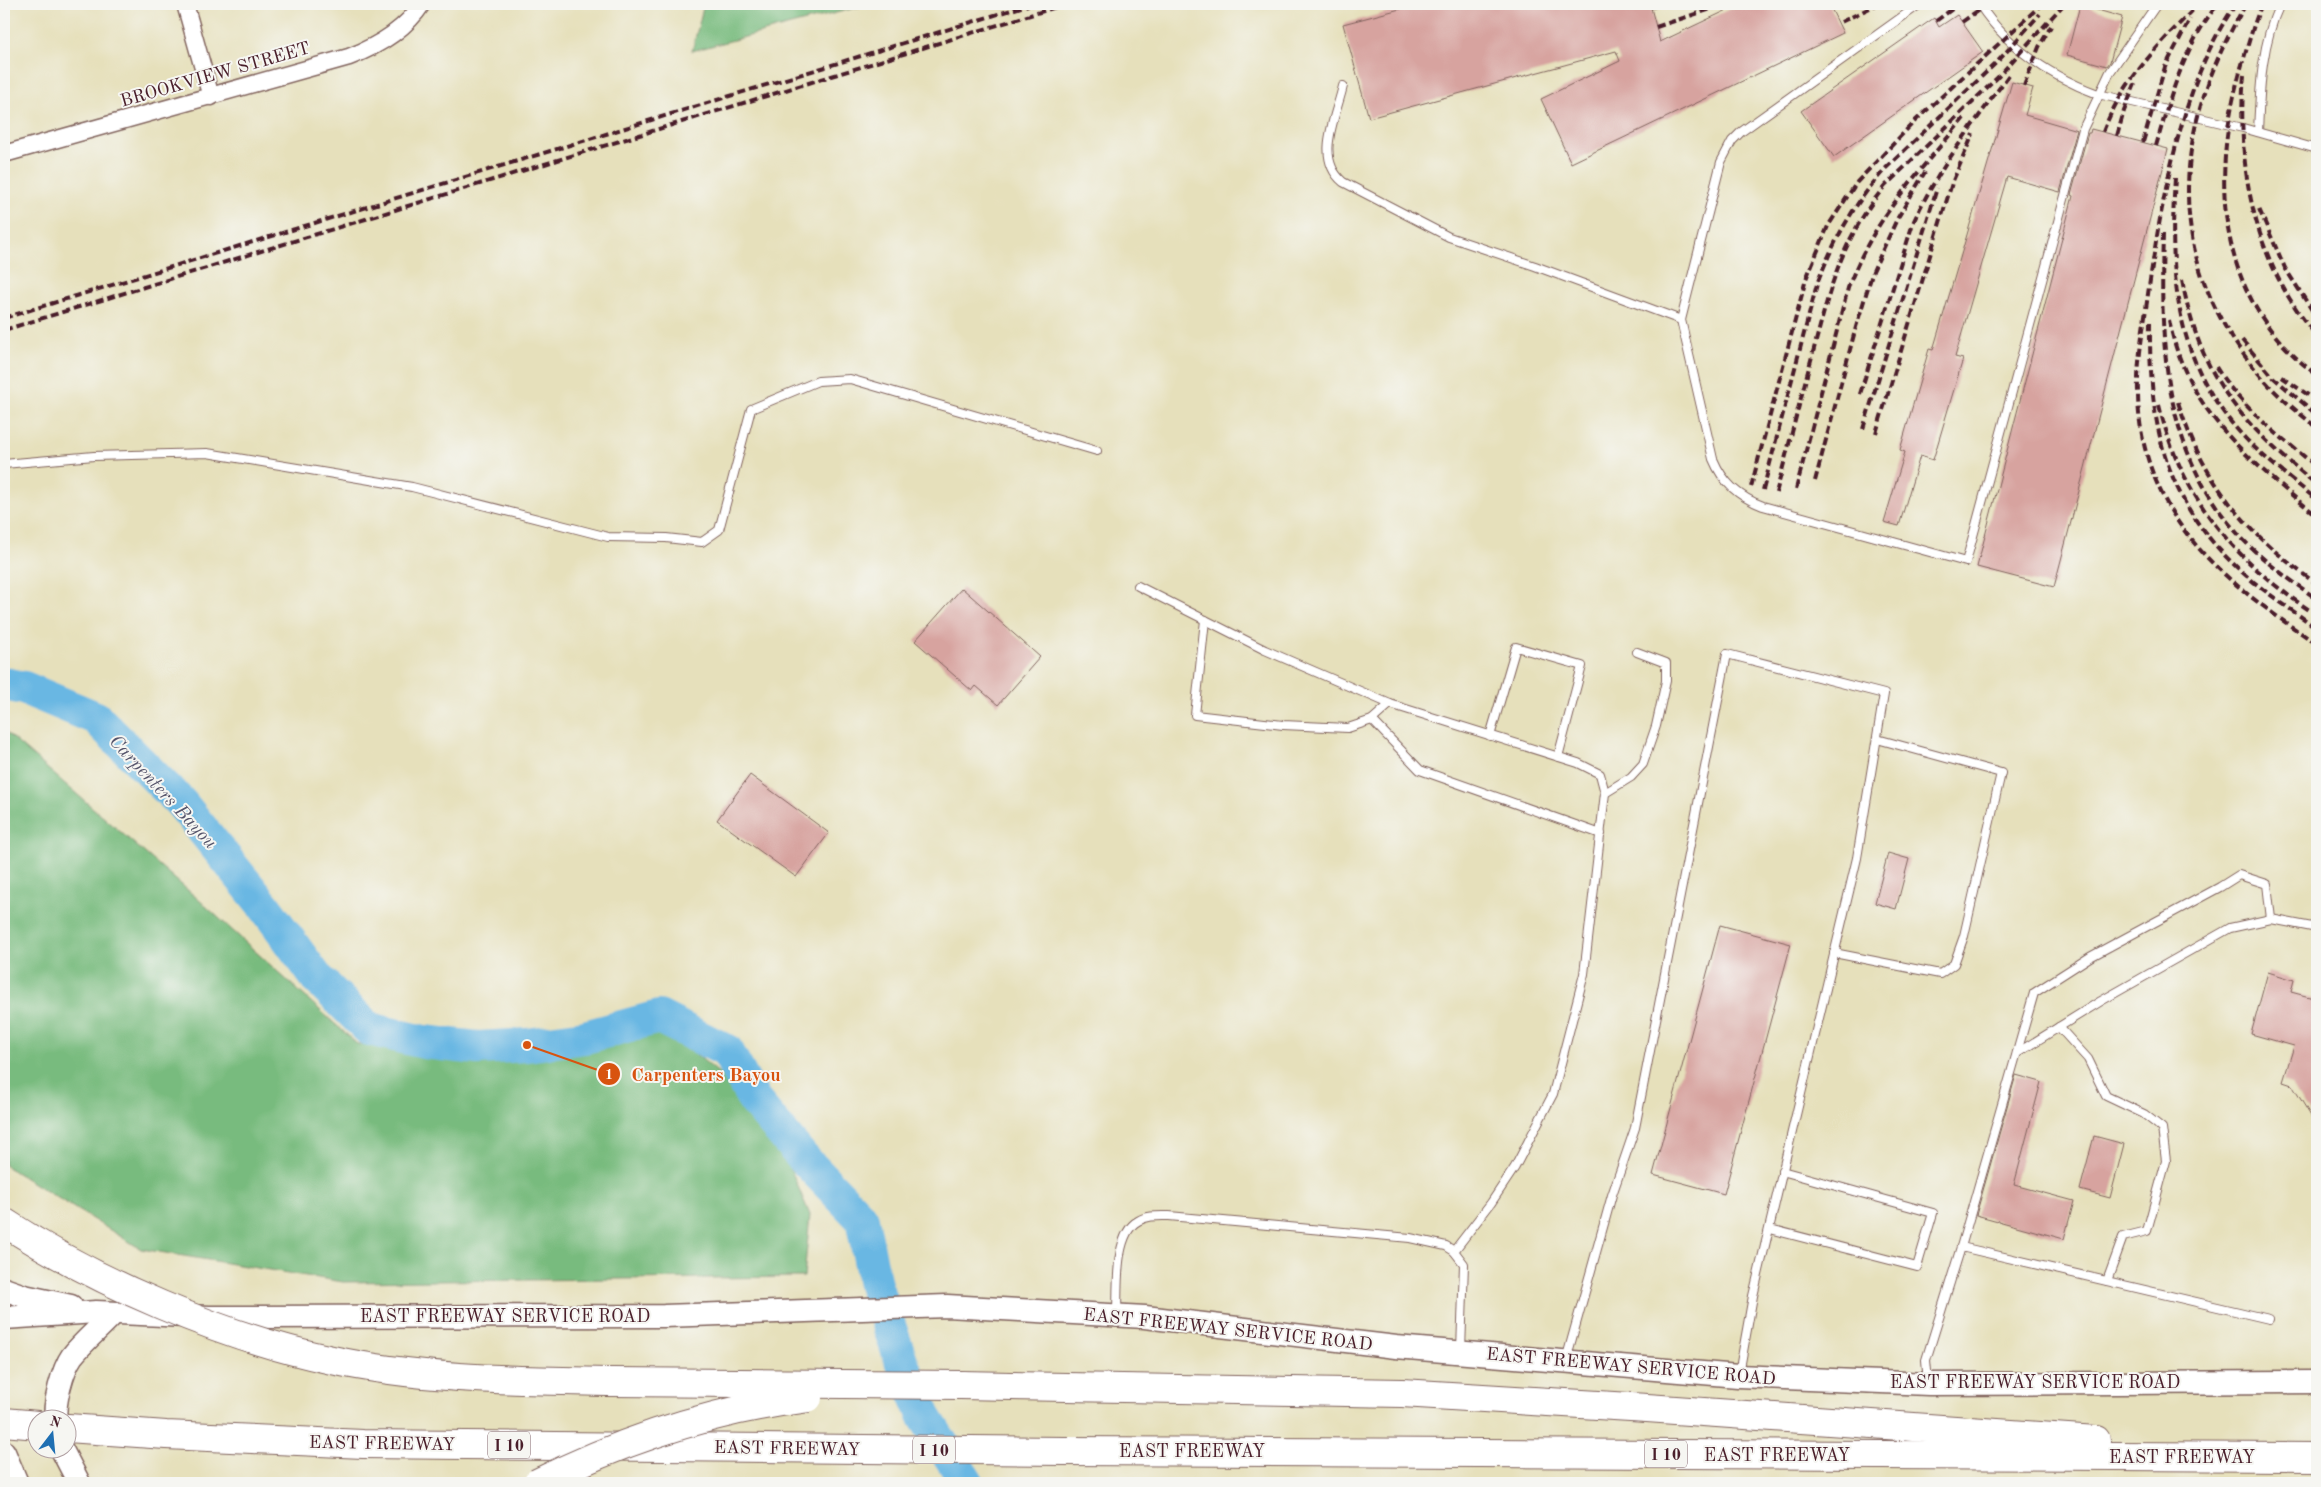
<svg xmlns="http://www.w3.org/2000/svg" width="2321" height="1487" font-family="'Old Standard TT',serif">
	<style>
		.forest { fill: #78bb7e; stroke: #616d54 }
		.lines { fill: none; stroke-linecap: round; stroke-linejoin: round }
		.river { stroke: #69b7e3; stroke-width: 34 }
		.building { fill: #d7a39f }
		.service-casing { stroke: #81635d; stroke-width: 10 }
		.minor-casing { stroke: #81635d; stroke-width: 19 }
		.secondary-casing { stroke: #81635d; stroke-width: 25 }
		.motorway-casing { stroke: #81635d; stroke-width: 30 }
		.service { stroke: #fff; stroke-width: 8 }
		.minor { stroke: #fff; stroke-width: 16 }
		.secondary { stroke: #fff; stroke-width: 22 }
		.motorway { stroke: #fff; stroke-width: 28 }
		.rail { stroke: #4a1f2b; stroke-width: 4; stroke-dasharray: 8 4; stroke-linecap: butt }
		.motorway-bridge-casing { stroke: #81635d; stroke-width: 30; stroke-linecap: butt }
		.motorway-bridge { stroke: #fff; stroke-width: 28 }
		.labels { text-anchor: middle; stroke-width: 4; stroke-linejoin: round; paint-order: stroke }
		.shield { fill: #f6f6f2; stroke: #7e6067; stroke-width: 1 }
		.shield-label { font-size: 16px; font-weight: bold; fill: #4a1f2b }
		.street-label { font-size: 18px; fill: #4a1f2b; stroke: #f6f6f2 }
		.water-label { font-size: 19px; font-style: italic; fill: #55546b; stroke: #f6f6f2 }
		.leader { fill: none; stroke: #d8530f; stroke-width: 2 }
		.callout-dot { fill: #d8530f; stroke: #f6f6f2; stroke-width: 2 }
		.mark-label { font-size: 15px; text-anchor: middle; font-weight: bold; fill: #fff }
		.callout-label { font-size: 19px; text-anchor: middle; font-weight: bold; fill: #d8530f; stroke: #f6f6f2; stroke-width: 4; stroke-linejoin: round; paint-order: stroke }
	</style>
	<rect width="100%" height="100%" fill="#f6f6f2"/>
	<filter id="ink" filterUnits="userSpaceOnUse"><feTurbulence type="fractalNoise" baseFrequency=".02" numOctaves="2"/><feDisplacementMap in="SourceGraphic" scale="10" xChannelSelector="R" yChannelSelector="G"/><feConvolveMatrix kernelMatrix="1 2 1 2 8 2 1 2 1" color-interpolation-filters="sRGB"/></filter>
	<filter id="wash" filterUnits="userSpaceOnUse"><feTurbulence type="fractalNoise" baseFrequency=".0096" numOctaves="4" result="noise"/><feDisplacementMap in="SourceGraphic" scale="20" xChannelSelector="R" yChannelSelector="G"/><feGaussianBlur stdDeviation="1.12" result="paint"/><feColorMatrix in="noise" values="0 0 0 0 0 0 0 0 0 0 0 0 0 0 0 0 0 1.4 0 .05"/><feComposite in="paint" operator="in"/></filter>
	<g filter="url(#wash)">
		<rect width="100%" height="100%" fill="#e6e0bb"/>
		<g class="forest">
			<path d="M704 4H870L692 51Z"/>
			<path d="M4 731 198 899 357 1044 569 1050 663 1027 767 1113 810 1215 804 1277 343 1282 141 1249 4 1165Z"/>
		</g>
		<g class="lines">
			<path class="river" d="M4 684 24 688 96 718 181 803 265 907 316 977 369 1029 424 1042 478 1048 527 1045 585 1037 659 1017 727 1051 754 1100 803 1158 862 1219 875 1285 903 1366 925 1417 967 1483"/>
		</g>
		<g id="blocks">
			<g class="building">
				<path d="M1419 4H1650L1660 42 1740 4H1829L1843 33 1571 163 1541 99 1620 61 1616 51 1369 118 1343 24Z"/>
				<path d="M2080 5 2122 17 2110 62 2107 66 2067 55Z"/>
				<path d="M1957 15 1983 52 1834 157 1801 111 1934 18 1939 27Z"/>
				<path d="M2012 82 2033 88 2025 115 2077 130 2060 192 2007 177 1955 357 1963 359 1933 460 1920 456 1899 526 1884 522 1905 452 1900 450 1929 349 1933 350Z"/>
				<path d="M2091 129 2168 149 2054 587 1977 567 2073 196 2071 195 2088 133H2090Z"/>
				<path d="M962 588 1040 657 998 705 976 686 972 691 915 641Z"/>
				<path d="M750 775 829 833 796 877 717 820Z"/>
				<path d="M1888 853 1909 859 1896 909 1875 903Z"/>
				<path d="M1720 925 1791 944 1724 1194 1653 1175Z"/>
				<path d="M2268 972 2294 980 2291 992 2317 999V1126L2292 1085 2283 1082 2294 1046 2251 1034Z"/>
				<path d="M2016 1075 2041 1082 2014 1185 2074 1201 2064 1239 1976 1215Z"/>
				<path d="M2094 1136 2124 1144 2110 1198 2080 1190Z"/>
			</g>
		</g>
	</g>
	<g filter="url(#ink)">
		<use href="#blocks" fill-opacity="0" stroke="#81635d" stroke-width="1"/>
		<g class="lines">
			<g class="service-casing">
				<g id="service">
					<path d="M1920 4 1741 132 1732 141 1721 162 1681 320 1713 459C1723 483 1739 497 1763 506L1966 562 2083 129 2110 72 2157 4"/>
					<path d="M1979 4C2008 48 2049 76 2098 94L2243 128 2317 149"/>
					<path d="M1343 86C1336 117 1314 158 1343 182L1449 237 1535 266 1681 320"/>
					<path d="M2258 132C2260 88 2261 45 2280 4"/>
					<path d="M4 464 94 456 207 453 412 487 608 537 666 538 702 542 719 530 751 409 818 381 850 379 1097 451"/>
					<path d="M1138 586 1265 650 1390 704 1578 763 1600 774 1605 793 1584 974 1553 1094 1515 1167 1491 1203 1454 1251"/>
					<path d="M1205 620 1195 715 1283 725 1348 728 1372 720 1390 704"/>
					<path d="M1372 720 1420 770 1601 834"/>
					<path d="M1490 736 1516 647 1582 666 1558 757"/>
					<path d="M1605 793 1631 777 1643 764 1656 726 1666 681V663L1637 652"/>
					<path d="M1834 953 1940 974 1954 964 1964 936 2001 773 1877 739"/>
					<path d="M2059 1027 2088 1059 2106 1096 2144 1114 2162 1128 2166 1161 2147 1231 2123 1237 2107 1281"/>
					<path d="M2017 1053 2101 1001 2230 928 2271 919 2317 928"/>
					<path d="M1770 1229 1917 1267 1933 1213 1782 1171"/>
					<path d="M1961 1247 2269 1319"/>
					<path d="M1117 1313C1118 1289 1114 1234 1138 1221 1147 1215 1159 1216 1169 1216L1410 1238 1446 1246 1454 1251 1464 1264 1461 1350"/>
					<path d="M1566 1360 1612 1195 1635 1128 1727 654 1884 694 1857 858 1753 1296 1739 1374"/>
					<path d="M1928 1382 1926 1360 1961 1247 2034 993 2090 957 2220 887 2239 875 2267 884 2271 919"/>
				</g>
			</g>
			<g class="minor-casing">
				<g id="minor">
					<path d="M185 4 211 97"/>
					<path d="M4 154 349 57C378 46 405 30 422 4"/>
				</g>
			</g>
			<g class="secondary-casing">
				<g id="secondary">
					<path d="M4 1289 24 1296 71 1306"/>
					<path d="M4 1318 96 1312 209 1317 664 1316 947 1306 1145 1317 1396 1347 1738 1376 1929 1384 2317 1382"/>
					<path d="M56 1420C53 1404 63 1369 72 1356 84 1341 100 1328 113 1314"/>
					<path d="M62 1450 79 1483"/>
					<path d="M4 1452 17 1483"/>
				</g>
			</g>
			<g class="motorway-casing">
				<g id="motorway">
					<path d="M961 1385 1402 1393 1647 1408 2096 1440"/>
					<path d="M4 1422 38 1425"/>
					<path d="M68 1428 166 1435 363 1444 1065 1451 2317 1457"/>
				</g>
			</g>
			<use href="#service" class="service"/>
			<use href="#minor" class="minor"/>
			<use href="#secondary" class="secondary"/>
			<use href="#motorway" class="motorway"/>
			<g class="rail">
				<path d="M2236 4C2182 79 2161 203 2148 294 2144 326 2137 359 2138 392 2138 427 2146 462 2162 494 2194 560 2258 604 2317 644"/>
				<path d="M2246 4C2172 129 2161 258 2259 374 2276 395 2297 411 2317 428"/>
				<path d="M2262 4C2254 22 2249 42 2243 61 2209 175 2214 299 2317 375"/>
				<path d="M1651 7 1664 4"/>
				<path d="M1936 21 1959 4"/>
				<path d="M1841 22 1878 4"/>
				<path d="M1962 22 1987 4"/>
				<path d="M1656 27 1726 4"/>
				<path d="M2244 75C2236 168 2255 265 2317 336"/>
				<path d="M2024 86 2039 47 2051 26"/>
				<path d="M2103 132C2122 81 2161 42 2199 4"/>
				<path d="M2117 136 2124 111 2135 84"/>
				<path d="M2143 142 2165 67 2190 19"/>
				<path d="M2156 146C2170 97 2185 44 2218 4"/>
				<path d="M2175 178C2169 275 2174 363 2245 438 2267 461 2293 480 2317 500"/>
				<path d="M2259 209 2285 268 2317 318"/>
				<path d="M2163 234C2160 343 2162 449 2238 534 2260 559 2290 580 2317 599"/>
				<path d="M2182 280C2201 381 2241 422 2317 485"/>
				<path d="M4 318 1031 4"/>
				<path d="M2169 320C2187 412 2249 459 2317 516"/>
				<path d="M2150 322C2149 423 2163 501 2241 571 2264 592 2292 610 2317 628"/>
				<path d="M4 330 1066 4"/>
				<path d="M2242 340 2274 378 2317 415"/>
				<path d="M2216 367C2241 408 2281 437 2317 467"/>
				<path d="M2282 377 2317 401"/>
				<path d="M1860 394 1913 223C1938 168 1976 121 2011 72"/>
				<path d="M2178 402C2203 483 2249 536 2317 584"/>
				<path d="M2159 405C2181 499 2237 564 2317 615"/>
				<path d="M1863 429 1937 188"/>
				<path d="M1876 433 1952 183 1973 134"/>
				<path d="M1815 481 1856 327 1873 271 1897 219 1925 172"/>
				<path d="M1751 487 1806 279 1828 226 1857 182 1914 122 2042 4"/>
				<path d="M1796 489 1848 288C1874 217 1917 175 1964 118"/>
				<path d="M1763 490 1817 284C1834 240 1854 203 1886 168L1999 60 2040 14"/>
				<path d="M1776 493C1788 449 1799 404 1811 360 1829 293 1839 242 1885 186L1997 78 2064 4"/>
			</g>
			<g class="motorway-bridge-casing">
				<g id="motorway-bridge">
					<path d="M4 1222C95 1282 225 1338 332 1360 424 1380 519 1380 613 1382 729 1384 845 1385 961 1385"/>
					<path d="M537 1483C623 1440 713 1410 808 1398"/>
				</g>
			</g>
			<use href="#motorway-bridge" class="motorway-bridge"/>
		</g>
	</g>
	<g class="labels">
		<g class="shield">
			<rect x="488" y="1431.5" width="42" height="27" rx="4"/>
			<rect x="913" y="1436.5" width="42" height="27" rx="4"/>
			<rect x="1645" y="1440.5" width="42" height="27" rx="4"/>
		</g>
		<g class="shield-label">
			<text x="509" y="1451">I 10</text>
			<text x="934" y="1456">I 10</text>
			<text x="1666" y="1460">I 10</text>
		</g>
		<g class="street-label">
			<text transform="translate(215 74) rotate(-16)" y="6">BROOKVIEW STREET</text>
			<text x="505" y="1322">EAST FREEWAY SERVICE ROAD</text>
			<text transform="translate(1228 1329) rotate(6)" y="6">EAST FREEWAY SERVICE ROAD</text>
			<text transform="translate(1631 1366) rotate(5)" y="6">EAST FREEWAY SERVICE ROAD</text>
			<text x="2035" y="1388">EAST FREEWAY SERVICE ROAD</text>
			<text transform="translate(382 1443) rotate(1)" y="6">EAST FREEWAY</text>
			<text transform="translate(787 1448) rotate(1)" y="6">EAST FREEWAY</text>
			<text x="1192" y="1457">EAST FREEWAY</text>
			<text x="1777" y="1461">EAST FREEWAY</text>
			<text x="2182" y="1463">EAST FREEWAY</text>
		</g>
		<g class="water-label">
			<text transform="translate(164 791) rotate(47)" y="7">Carpenters Bayou</text>
		</g>
	</g>
	<path class="leader" d="M527 1045L609 1074"/>
	<g class="callout-dot">
		<circle cx="527" cy="1045" r="5"/>
		<circle cx="609" cy="1074" r="12"/>
	</g>
	<g class="mark-label">
		<text x="609" y="1079">1</text>
	</g>
	<g class="callout-label">
		<text x="706" y="1081">Carpenters Bayou</text>
	</g>
	<rect width="2321" height="1487" fill="none" stroke="#f6f6f2" stroke-width="20"/>
	<g transform="translate(52 1434) rotate(16)"><circle r="24" fill="#f6f6f2" stroke="#b1a0a2"/>
	<path d="M0-4L9 19L0 12L-9 19Z" fill="#1f6fb2"/>
	<text y="-8" font-size="14" font-weight="bold" text-anchor="middle" fill="#4a1f2b">N</text>
	</g>
</svg>
